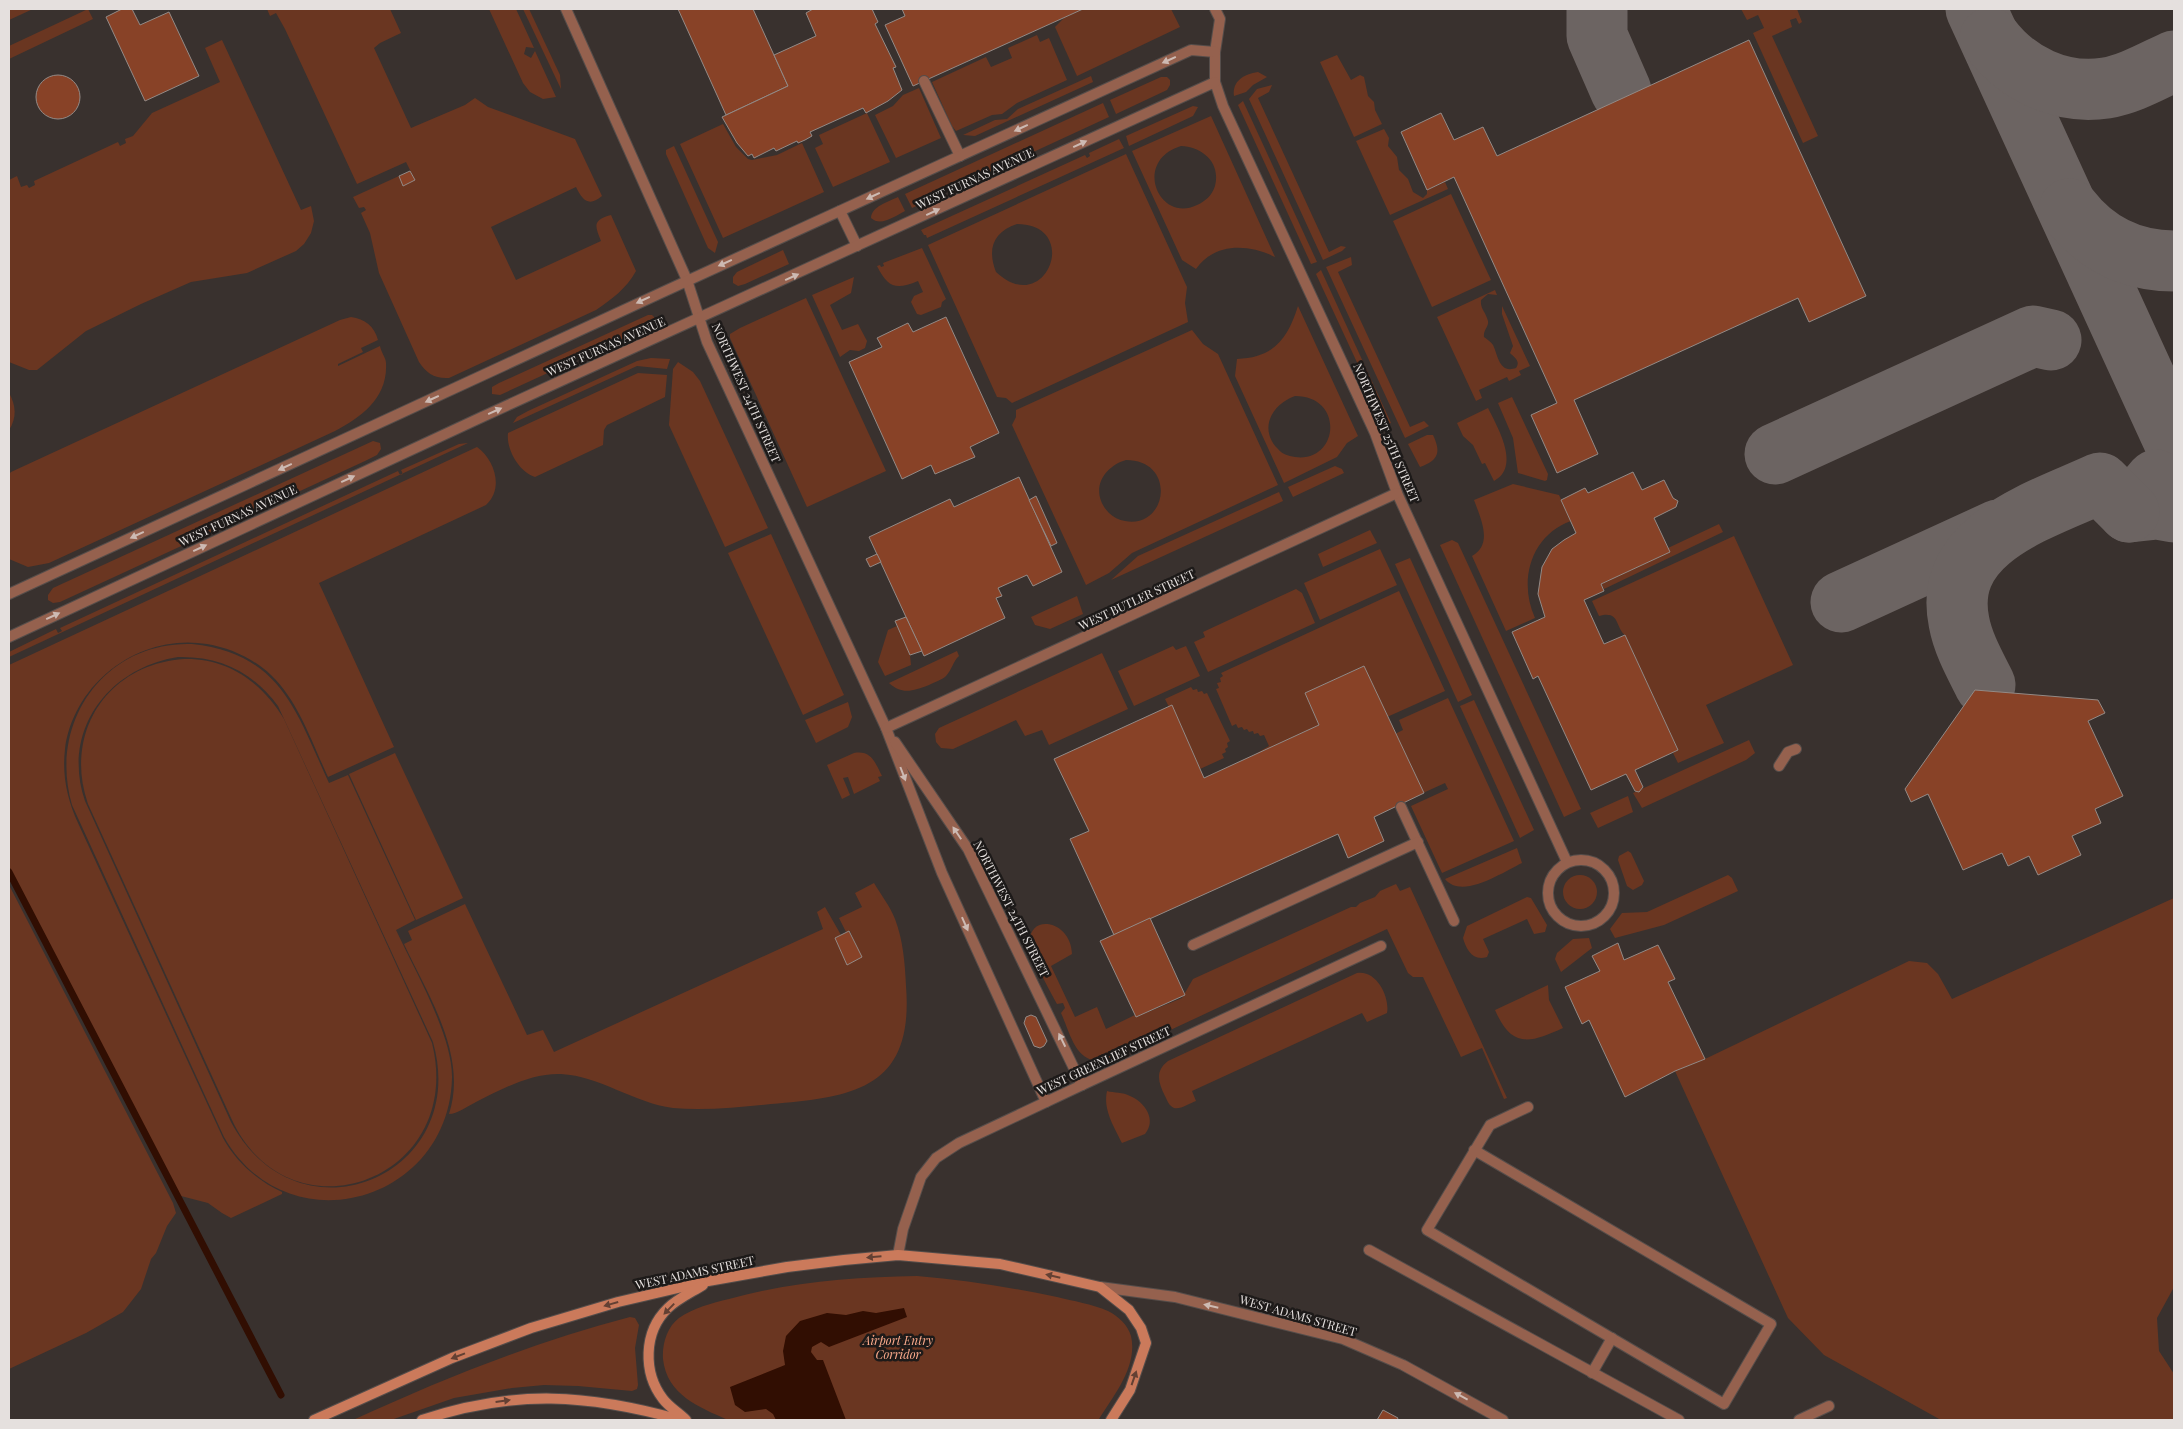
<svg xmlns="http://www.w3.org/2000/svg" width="2183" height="1429" font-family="'Playfair Display',serif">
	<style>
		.green { fill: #6a3621; fill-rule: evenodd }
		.water { fill: #310e02 }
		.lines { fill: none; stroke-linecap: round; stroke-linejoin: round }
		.stream { stroke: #310e02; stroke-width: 7 }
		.taxiway { stroke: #6c6462; stroke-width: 61 }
		.building { fill: #884227; stroke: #938a86 }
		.lane-casing { stroke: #554d4a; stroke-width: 12 }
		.street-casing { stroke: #554d4a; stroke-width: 12 }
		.secondary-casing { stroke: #554d4a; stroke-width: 12 }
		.lane { stroke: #95614e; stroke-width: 10 }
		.street { stroke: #95614e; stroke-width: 10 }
		.secondary { stroke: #cb7a5b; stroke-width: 10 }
		.oneway { fill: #cdbab3 }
		.oneway2 { fill: #634033 }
		.labels { text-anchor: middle; stroke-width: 5; stroke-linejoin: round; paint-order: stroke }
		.street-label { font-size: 12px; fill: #e5e0de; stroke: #1d1a19 }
		.park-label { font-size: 12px; font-style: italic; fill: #feac8d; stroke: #1d1a19 }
	</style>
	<rect width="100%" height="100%" fill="#39312e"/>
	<g class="green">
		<path d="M9 9H33L9 20Z"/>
		<path d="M88 9 93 19 9 59V46Z"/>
		<path d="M267 9H390L401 33 380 43 374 48 411 128 465 105 475 98 488 107 575 139 602 196C588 208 582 199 576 187L491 227 516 280 601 241C595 226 592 220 611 215L636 271C626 289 612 299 596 310L449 378C435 379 426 373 419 362L379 273 370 233 361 213 366 210 364 207 359 208 353 197 399 176 403 186 415 180 406 162 357 184 285 29 276 13 270 16Z"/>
		<path d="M489 9H516L534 48 526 47 524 54 531 58 535 51 556 97 543 99 530 92 523 83Z"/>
		<path d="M523 9H529L560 75 561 89Z"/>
		<path d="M1084 9H1171L1180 27 1077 76 1055 27 1065 17Z"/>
		<path d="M1741 9H1797L1802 22 1799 24 1796 18 1790 20 1792 27 1772 36 1818 136 1803 143 1753 33 1764 28 1758 15 1747 20Z"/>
		<path d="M1037 35 1040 42 1049 38 1067 80 1017 103 1002 114 992 115 956 131 952 126 932 82 986 57 991 67 1012 58 1008 48Z"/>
		<path d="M222 40 301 210 311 206 314 221 311 233 304 244 296 251 247 273 191 282 141 304 86 331 37 370H29L9 362V180L17 176 21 187 27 185 29 188 35 185 34 181 118 142 120 146 126 143 125 139 133 136 152 113 220 82 205 48Z"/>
		<path d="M1337 55 1351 80 1360 75 1364 77 1368 96 1374 102 1375 110 1382 124 1354 137 1320 62Z"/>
		<path d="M1258 72 1267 77 1253 85 1246 92 1234 96C1232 81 1244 74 1258 72Z"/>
		<path d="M1091 76 1093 82 975 136 963 135 995 120 1007 119 1018 109Z"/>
		<path d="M1161 77H1167L1170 80V85L1167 90 1116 114 1110 100Z"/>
		<path d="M1272 85 1269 92 1258 98 1329 252 1341 246 1346 247 1342 251 1323 260 1249 99 1257 89Z"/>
		<path d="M919 88 941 138 896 158 875 115 893 106 903 95Z"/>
		<path d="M1243 101 1317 262 1311 264 1238 105Z"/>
		<path d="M1103 103 1109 117 912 208 905 194Z"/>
		<path d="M1193 106 1198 107 1193 116 1129 146 1126 136Z"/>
		<path d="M867 113 890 162 833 187 815 148 823 144 819 135Z"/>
		<path d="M1211 116 1275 257C1249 244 1215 242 1196 269L1182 260 1132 151ZM1181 146C1202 147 1221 162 1215 186 1212 195 1206 201 1197 205 1159 224 1132 161 1181 146Z"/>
		<path d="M723 124 736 147 748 159 752 160 777 155 802 143 824 192 723 238 680 144Z"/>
		<path d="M1384 129 1389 138 1388 146 1397 157 1399 170 1408 179 1413 192 1423 198 1427 194V190L1445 182 1448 189 1390 215 1356 141Z"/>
		<path d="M1119 139 1124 148 927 238 926 235H924L921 230 1085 155 1087 158 1090 156 1089 153Z"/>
		<path d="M674 146 718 242 715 253 708 248 666 154V150Z"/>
		<path d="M1126 154 1187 287 1185 303 1188 322 1012 403 1006 398 997 397 928 245ZM1017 224C1082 224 1046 319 996 272 987 249 993 232 1017 224Z"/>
		<path d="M1451 194 1491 280 1432 307 1393 221Z"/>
		<path d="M898 197 905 211C895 216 881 227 871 218 872 206 888 202 898 197Z"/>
		<path d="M922 248 946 299 942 302 941 307 921 315 917 314 911 302 914 296 923 292 918 281C896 290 888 288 877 266L880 265 881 267 884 266 883 263Z"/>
		<path d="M783 250 789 264 745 284 738 286 733 283V277L737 272Z"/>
		<path d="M1351 257 1352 265 1338 272 1410 427 1424 421 1429 426 1405 438 1326 267Z"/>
		<path d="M1321 270 1391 423 1386 425 1316 274Z"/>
		<path d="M854 277 851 293 830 305 842 330 858 324 867 341 865 348 859 351 850 350 840 357 812 295Z"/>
		<path d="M1495 290 1497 295 1488 294 1481 300C1480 309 1486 312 1488 321 1489 327 1483 330 1484 337 1487 339 1491 342 1493 345 1498 355 1499 374 1516 368 1521 361 1514 357 1510 353L1513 346 1502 314V306L1530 366 1519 371 1521 375 1509 381 1507 377 1479 390 1482 398 1476 401 1437 317Z"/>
		<path d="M806 298 886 471 807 507 730 338V334L740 328Z"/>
		<path d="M1298 306 1358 436 1347 443 1337 457 1284 483 1235 376 1237 359C1274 358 1288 338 1298 306ZM1295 396C1345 396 1339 463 1295 457 1288 456 1282 454 1278 449 1258 429 1272 404 1295 396Z"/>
		<path d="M648 315H652L655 318 652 325 500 395 492 394V387L499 383Z"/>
		<path d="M351 317C365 319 374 326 378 340L361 348 363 352 338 364V366L380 346C381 352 386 358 386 363 388 398 361 417 335 431L49 563 28 567 9 559V474L11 472 340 320Z"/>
		<path d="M1192 330 1203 344 1218 354 1278 485 1132 553 1109 573 1086 585 1012 425 1016 417V410ZM1126 460C1177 460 1168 529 1125 521 1119 520 1113 517 1109 513 1089 492 1102 467 1126 460Z"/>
		<path d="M651 358 670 359 667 369 637 366 513 423 517 417 528 411 637 361Z"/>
		<path d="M678 362 693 372 700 381 768 528 725 547 669 425 673 369Z"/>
		<path d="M638 373 667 375 665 397 607 425 604 430 603 445 535 477C519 472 506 449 508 433Z"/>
		<path d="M9 393C16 405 17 418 9 430Z"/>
		<path d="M1512 397 1548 474 1547 480 1545 481 1518 473 1513 438 1498 403Z"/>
		<path d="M1488 408C1498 428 1521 467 1494 481L1485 463 1482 464 1473 445 1463 436 1457 423Z"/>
		<path d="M1427 435H1433C1441 452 1439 460 1420 467L1408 444Z"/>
		<path d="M373 441 380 443 381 449 377 455 365 461 60 602 53 603 48 600V595L53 588Z"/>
		<path d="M468 443 9 657V652L56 629 58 633 62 631 60 628 398 471 400 475 403 474 401 470 459 444Z"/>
		<path d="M477 447C495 460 504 489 486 505L319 583 394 747 328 777C312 743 299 702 271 675 254 659 231 648 207 644 141 633 74 681 65 749 62 775 67 799 78 823L223 1138C237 1163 257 1180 282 1192V1194L231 1218 222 1213 208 1203 181 1196 173 1187 9 870V665Z"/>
		<path d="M1335 466 1342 469 1344 473 1293 497 1288 487Z"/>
		<path d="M1513 484 1559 495 1571 521C1531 535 1518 581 1535 618L1506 631 1472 556C1494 544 1480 517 1474 500Z"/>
		<path d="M1279 492 1283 501 1111 580 1138 556Z"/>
		<path d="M1719 524 1723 532 1604 589 1601 584 1670 552 1668 548Z"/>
		<path d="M1370 530 1377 543 1323 567 1318 554Z"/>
		<path d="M771 534 844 695 803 715 728 553Z"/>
		<path d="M1734 536 1793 665 1706 705 1724 743 1678 763 1673 753 1678 750 1625 635C1615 627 1620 610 1599 616L1592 601Z"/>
		<path d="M1452 540 1458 543 1581 809 1564 817 1440 545Z"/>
		<path d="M1380 549 1397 585 1320 620 1304 583Z"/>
		<path d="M1410 558 1472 695 1458 702 1395 564Z"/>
		<path d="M1296 589 1302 593 1315 623 1208 672 1194 642 1205 637 1203 632Z"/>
		<path d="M1399 591 1445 691 1387 717 1363 666 1305 693 1319 725 1252 756 1269 746 1264 735 1260 736 1258 733 1254 734 1253 731 1249 732 1247 729 1244 730 1242 727 1238 728 1236 724 1232 726 1216 689 1219 688 1217 683 1221 682 1220 678 1223 676 1221 673Z"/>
		<path d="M1077 596 1083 614 1050 629 1035 625 1031 617Z"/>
		<path d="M897 626 910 655 911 665 885 676 878 662 888 630Z"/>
		<path d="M192 644C282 654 296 712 329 783L348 775 415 920 396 930C414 969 453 1036 452 1078 449 1203 287 1248 224 1137L72 805C48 723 104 641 192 644ZM178 657C220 656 253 672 278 706L433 1042C471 1176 298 1248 231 1122L85 801C61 731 108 668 178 657Z"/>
		<path d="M1173 646 1176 650 1186 646 1200 676 1134 706 1118 671Z"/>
		<path d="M957 651 959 656C953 661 952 670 946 676 942 680 934 682 929 685 913 691 902 695 889 683Z"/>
		<path d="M1102 653 1128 709 1049 745 1042 730 1025 736 1016 720 953 749 941 748 936 742 935 734 939 728Z"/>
		<path d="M184 659C229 658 262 683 284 719L432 1043C466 1180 290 1244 232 1120L88 804C63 732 108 664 184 659Z"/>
		<path d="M1191 687 1193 690 1197 689 1198 692 1202 691 1204 694 1207 693 1230 741 1227 743 1228 747 1225 749 1226 752 1222 754 1224 758 1200 769 1165 699Z"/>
		<path d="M1448 698 1514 841 1442 873 1411 806 1448 789 1445 783 1423 793 1395 734 1403 730 1399 720Z"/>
		<path d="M1474 700 1534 830 1520 838 1460 706Z"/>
		<path d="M848 702 852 717 848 727 816 743 805 720Z"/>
		<path d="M1749 740 1755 753 1746 760 1642 808 1633 793Z"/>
		<path d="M395 753 463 898 416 920 349 774Z"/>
		<path d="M854 753C871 750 875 762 882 776L878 777 880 781 854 794 848 777 843 778 850 795 842 799 827 765Z"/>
		<path d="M1628 796 1633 812 1598 828 1590 813Z"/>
		<path d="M1517 848 1522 863C1503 872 1462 900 1445 879Z"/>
		<path d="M1628 851 1631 853 1644 881 1642 885 1633 890 1627 886 1618 860 1619 856Z"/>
		<path d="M1728 875 1732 878 1738 891 1664 925 1615 938 1610 929 1622 913 1647 912Z"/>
		<circle cx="1580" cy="892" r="17"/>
		<path d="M874 883C881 895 890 906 895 919 903 940 905 963 906 986 914 1088 855 1097 771 1104 740 1107 705 1111 673 1108 634 1103 600 1076 561 1074 531 1073 502 1089 476 1102 468 1106 457 1114 449 1114 468 1056 428 995 404 944L412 940 408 931 465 904 527 1035 543 1030 554 1052 823 929 817 912 825 907 841 935 835 938 847 964 861 957 850 931 846 932 839 918 862 907 855 893Z"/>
		<path d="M1396 884 1400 891 1410 887 1507 1098 1504 1099 1482 1048 1461 1057 1423 977H1413L1408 973 1387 929 1106 1060C1076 1066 1071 1035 1061 1013L1065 1008 1063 1003 1057 1004C1050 991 1031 957 1030 944 1027 913 1071 919 1072 954L1051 966 1075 1017 1097 1007 1106 1029 1135 1015 1136 1017 1182 998 1193 979 1351 907H1356L1360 903 1375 897 1380 891Z"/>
		<path d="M9 885 173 1203 176 1213 167 1226 156 1253 151 1259 141 1289 123 1312 86 1333 9 1369Z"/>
		<path d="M1527 897 1531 898 1547 925 1545 932 1534 934 1527 919 1483 939 1489 952 1487 957C1473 962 1466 949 1463 938L1467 926Z"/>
		<path d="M2174 898V1287L2157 1318 2159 1351 2174 1374V1420H1941L1824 1355 1788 1318 1675 1071 1705 1059 1909 961 1927 963 1938 974 1952 999Z"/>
		<path d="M1589 938 1592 948 1561 972 1555 959 1557 953 1573 939Z"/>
		<path d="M1357 973C1378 970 1390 999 1387 1013L1367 1022 1362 1013 1192 1091 1196 1101C1190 1103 1180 1110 1174 1108 1169 1106 1167 1100 1165 1096 1158 1082 1155 1071 1168 1061Z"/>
		<path d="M1548 985 1549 1000 1563 1028C1530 1043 1512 1049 1495 1010Z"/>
		<path d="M1107 1091C1114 1093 1123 1092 1130 1096 1145 1102 1157 1120 1145 1134L1122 1143C1113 1125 1103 1109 1107 1091Z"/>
		<path d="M917 1276C965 1280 1009 1287 1057 1297 1073 1301 1092 1304 1108 1311 1118 1316 1128 1325 1131 1336 1138 1366 1114 1395 1099 1419L728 1420C699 1407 667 1395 663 1359 662 1344 667 1327 679 1318 693 1308 712 1303 729 1299 790 1282 854 1277 917 1276Z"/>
		<path d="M630 1317 635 1318 639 1325 635 1348 638 1385 637 1389 632 1391 578 1386 544 1385 512 1388 454 1398 391 1420H353C442 1379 534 1342 630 1317Z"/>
	</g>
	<path class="water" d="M904 1308 907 1317 829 1347 821 1342 812 1347 811 1352 817 1360H823L846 1420H776L773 1414 766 1409 745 1412 735 1405 730 1387 785 1365 783 1351 786 1336 800 1321 827 1313 846 1315 863 1311 876 1313Z"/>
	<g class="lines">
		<path class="stream" d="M9 872 281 1395"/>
		<g class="taxiway">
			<path d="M1597 9V36L1621 91"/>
			<path d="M1976 9 2174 441"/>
			<path d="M1990 38C2017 74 2061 95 2106 88 2130 84 2152 71 2174 61"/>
			<path d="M2069 209C2096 244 2131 261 2174 261"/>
			<path d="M1775 454 2033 336 2051 340"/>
			<path d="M2156 480 2129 512 2157 509 2174 512"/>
			<path d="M1841 602 1998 530"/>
			<path d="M1985 685C1975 665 1963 644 1959 622 1942 538 2042 510 2100 483L2129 512"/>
		</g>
	</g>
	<g class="building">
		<path d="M122 9H132L140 25 169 12 199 76 145 101 106 17Z"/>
		<path d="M678 9H753L788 86 726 115Z"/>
		<path d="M813 9H872L878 22 875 24 896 67 893 68 902 90 888 101 866 113 863 108 810 132 812 136 805 140 798 143 797 141 776 151 774 148 754 158 752 154 748 156 737 143 722 117 788 86 774 55 816 36 806 13Z"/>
		<path d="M902 9H1083L913 86 885 25 905 16Z"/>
		<path d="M1749 40 1866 296 1809 322 1798 298 1574 400 1598 454 1557 473 1531 415 1557 403 1454 177 1427 190 1401 132 1441 113 1454 140 1483 127 1497 156Z"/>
		<circle cx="58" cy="97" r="22"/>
		<path d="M410 171 415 180 403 186 399 176Z"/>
		<path d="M946 317 999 433 970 447 975 457 935 474 931 465 902 479 849 362 882 347 877 338 908 323 913 332Z"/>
		<path d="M1633 472 1642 490 1664 480 1673 498 1678 501 1676 507 1654 518 1670 552 1601 584 1604 591 1584 600 1604 644 1625 635 1678 750 1635 770 1643 787 1639 792 1635 791 1626 774 1591 790 1538 676 1533 679 1512 632 1545 617 1538 594 1542 567 1552 549 1564 540 1576 533 1561 500 1585 488 1588 493Z"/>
		<path d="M1019 477 1062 572 1033 586 1027 575 998 588 1002 596 996 598 1005 618 924 656 869 537 950 499 954 507Z"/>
		<path d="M1036 496 1057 543 1051 546 1029 500Z"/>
		<path d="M877 554 881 562 870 567 866 559Z"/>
		<path d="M906 617 922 651 910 655 895 621Z"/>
		<path d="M1364 666 1424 793 1374 817 1384 841 1348 858 1338 834 1114 935 1070 839 1089 831 1054 759 1172 705 1204 778 1319 725 1305 693Z"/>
		<path d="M1975 690 2098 700 2105 713 2088 721 2123 796 2095 809 2101 823 2072 836 2081 855 2038 875 2029 856 2008 866 2002 853 1963 870 1928 794 1911 802 1905 789Z"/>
		<path d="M1150 918 1185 995 1136 1017 1100 941Z"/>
		<path d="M849 931 862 957 847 965 835 938Z"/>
		<path d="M1618 943 1624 960 1658 945 1675 979 1668 982 1705 1059 1675 1071 1625 1097 1589 1020 1582 1024 1565 987 1600 971 1592 956Z"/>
		<path d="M1031 1015 1036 1017 1047 1041 1044 1046 1040 1048 1034 1046 1024 1023 1026 1017Z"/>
		<path d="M1383 1410 1398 1418 1397 1420H1377Z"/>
	</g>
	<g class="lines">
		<g class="lane-casing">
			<g id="lane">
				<path d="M566 9 687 280 707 342 886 728 942 873 1046 1102"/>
				<path d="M1215 9 1220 19 1215 52V82L1223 106 1375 433 1397 493 1567 862"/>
				<path d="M924 81 960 156"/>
				<path d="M840 211 857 246"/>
				<path d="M9 594C403 413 796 229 1191 50L1215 52"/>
				<path d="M9 637 482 417 1215 82"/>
				<path d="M886 728 1397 493"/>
				<path d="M895 742 968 849 1082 1085"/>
				<path d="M1779 766 1788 752 1796 749"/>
				<path d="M1401 807 1454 921"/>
				<circle cx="1581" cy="893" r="33"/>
				<path d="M1193 945 1418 842"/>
				<path d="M1474 1150 1771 1324 1724 1404 1427 1230 1490 1125 1528 1107"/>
				<path d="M1369 1250 1679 1420"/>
				<path d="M898 1255 903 1229 921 1177 936 1158 959 1143 1082 1085 1381 946"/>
				<path d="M1592 1373 1612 1338"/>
				<path d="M1799 1420 1829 1406"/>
			</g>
		</g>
		<g class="street-casing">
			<path id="street" d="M1100 1287 1175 1297 1343 1339 1403 1365 1503 1420"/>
		</g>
		<g class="secondary-casing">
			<g id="secondary">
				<path d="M314 1420 452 1358 531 1328 618 1302 708 1281 787 1267 844 1260 898 1255 1000 1264 1100 1287 1129 1310 1141 1328 1146 1343 1130 1390 1111 1420"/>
				<path d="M422 1420C515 1389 588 1394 681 1420"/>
				<path d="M686 1420C679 1413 669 1407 663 1399 643 1373 643 1332 668 1308 677 1299 692 1292 703 1285"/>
			</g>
		</g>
		<use href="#lane" class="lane"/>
		<use href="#street" class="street"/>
		<use href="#secondary" class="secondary"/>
	</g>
	<defs><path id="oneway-solid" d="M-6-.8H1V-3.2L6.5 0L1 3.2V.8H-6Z" transform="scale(1.25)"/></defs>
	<g class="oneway">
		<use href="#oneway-solid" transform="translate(1169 60) rotate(156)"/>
		<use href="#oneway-solid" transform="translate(1021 128) rotate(155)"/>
		<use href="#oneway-solid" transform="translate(1080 144) rotate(-25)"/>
		<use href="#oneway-solid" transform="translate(873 196) rotate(155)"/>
		<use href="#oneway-solid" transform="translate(933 212) rotate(-25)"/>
		<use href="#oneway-solid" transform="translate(725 263) rotate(156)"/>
		<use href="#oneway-solid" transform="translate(792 277) rotate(-24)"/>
		<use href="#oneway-solid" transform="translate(643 300) rotate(155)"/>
		<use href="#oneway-solid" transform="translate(432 399) rotate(155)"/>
		<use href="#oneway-solid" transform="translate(495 411) rotate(-24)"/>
		<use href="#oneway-solid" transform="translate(285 467) rotate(155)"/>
		<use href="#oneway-solid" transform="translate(348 479) rotate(-25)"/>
		<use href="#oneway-solid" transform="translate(137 535) rotate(155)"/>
		<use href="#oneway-solid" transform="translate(200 548) rotate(-25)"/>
		<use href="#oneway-solid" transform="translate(53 616) rotate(-25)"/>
		<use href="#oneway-solid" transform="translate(903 774) rotate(69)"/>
		<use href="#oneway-solid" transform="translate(957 833) rotate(-124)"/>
		<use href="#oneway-solid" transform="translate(965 924) rotate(66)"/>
		<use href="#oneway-solid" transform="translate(1062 1040) rotate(-116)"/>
		<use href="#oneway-solid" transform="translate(1211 1306) rotate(-167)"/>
		<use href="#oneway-solid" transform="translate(1461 1396) rotate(-152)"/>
	</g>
	<g class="oneway2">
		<use href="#oneway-solid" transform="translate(874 1257) rotate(175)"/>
		<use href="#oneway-solid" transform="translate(1053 1276) rotate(-167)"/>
		<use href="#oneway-solid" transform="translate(611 1304) rotate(164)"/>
		<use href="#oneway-solid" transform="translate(669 1309) rotate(134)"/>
		<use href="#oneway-solid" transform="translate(458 1356) rotate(159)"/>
		<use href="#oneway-solid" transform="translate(1134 1378) rotate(-71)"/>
		<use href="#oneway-solid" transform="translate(503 1401) rotate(-8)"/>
	</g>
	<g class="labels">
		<g class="street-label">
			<text transform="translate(975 179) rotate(-25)" y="4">WEST FURNAS AVENUE</text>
			<text transform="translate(606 347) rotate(-24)" y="4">WEST FURNAS AVENUE</text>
			<text transform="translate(746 393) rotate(66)" y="4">NORTHWEST 24TH STREET</text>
			<text transform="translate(1386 433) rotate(67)" y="4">NORTHWEST 25TH STREET</text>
			<text transform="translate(238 516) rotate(-25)" y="4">WEST FURNAS AVENUE</text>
			<text transform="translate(1137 600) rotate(-25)" y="4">WEST BUTLER STREET</text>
			<text transform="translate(1011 909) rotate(63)" y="4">NORTHWEST 24TH STREET</text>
			<text transform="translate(1104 1061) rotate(-25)" y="4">WEST GREENLIEF STREET</text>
			<text transform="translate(695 1273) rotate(-12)" y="4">WEST ADAMS STREET</text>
			<text transform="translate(1298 1316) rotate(16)" y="4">WEST ADAMS STREET</text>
		</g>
		<g class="park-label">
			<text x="898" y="1345">Airport Entry<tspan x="898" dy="14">Corridor</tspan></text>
		</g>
	</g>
	<rect width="2183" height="1429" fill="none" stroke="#e5e0de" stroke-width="20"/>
</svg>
